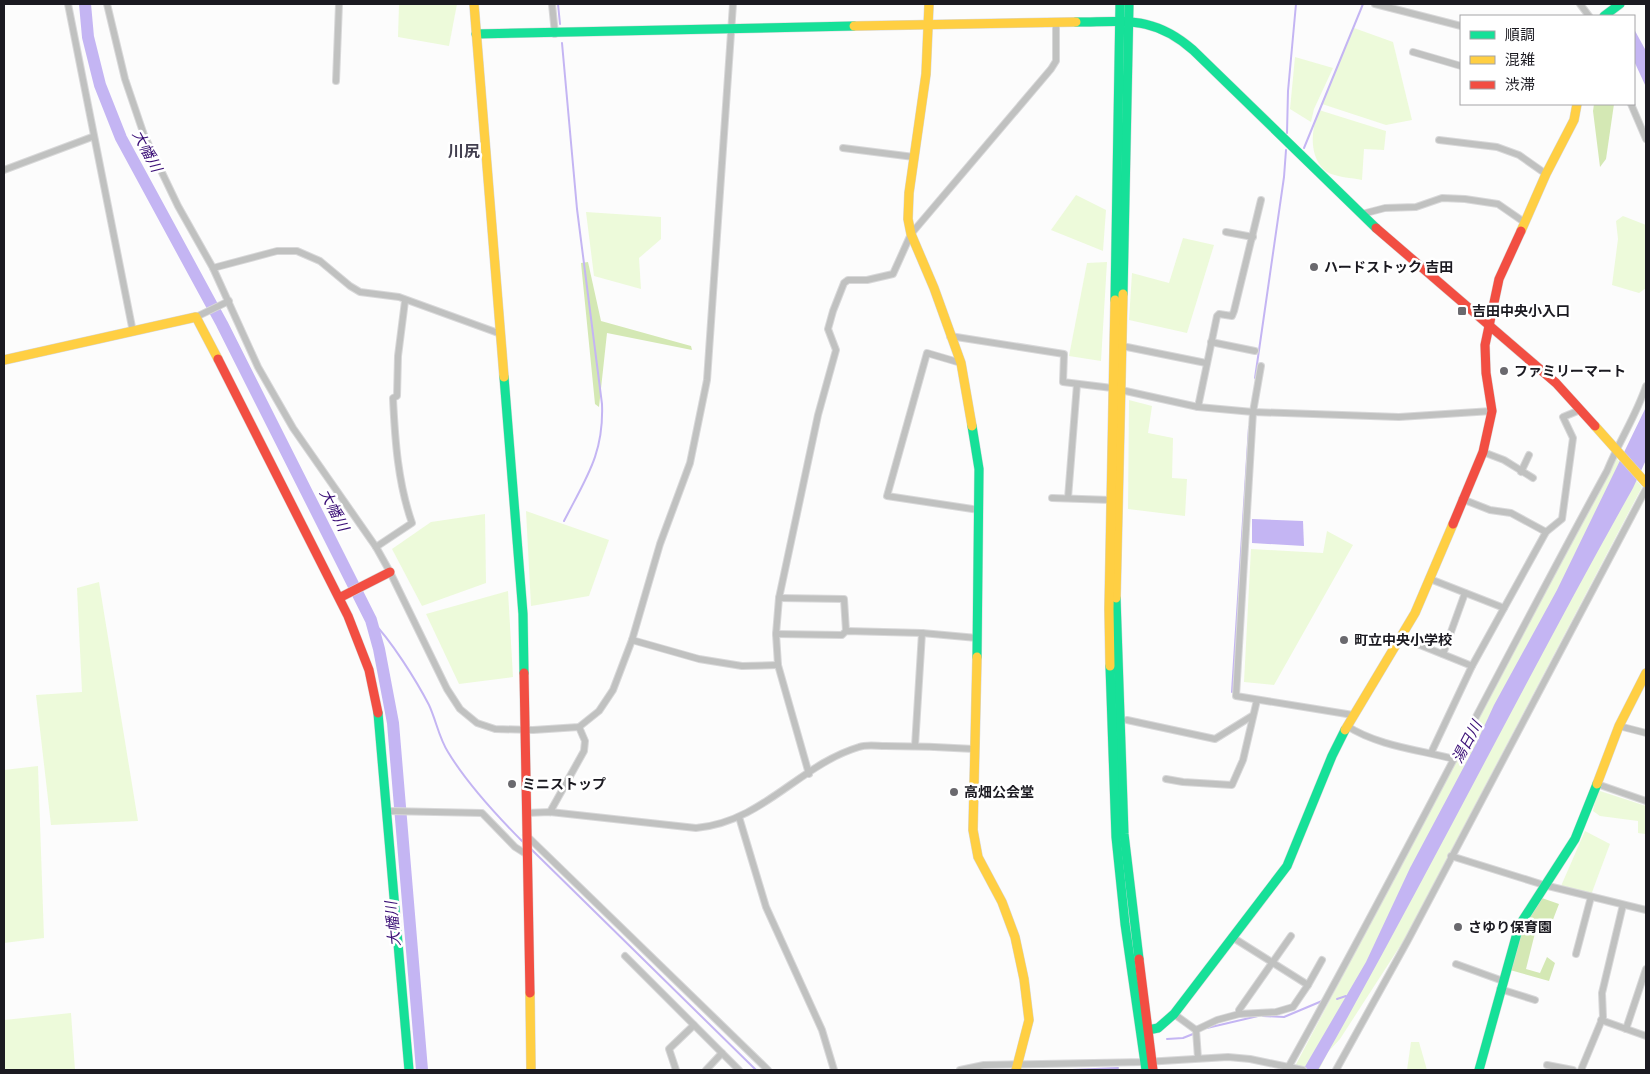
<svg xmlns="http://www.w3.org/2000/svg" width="1650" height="1074" font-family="'DM Sans','Noto Sans JP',sans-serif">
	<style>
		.green { fill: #edfada }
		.forest { fill: #d4e8b4 }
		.water { fill: #c4b5f3 }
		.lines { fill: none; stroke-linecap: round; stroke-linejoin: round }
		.stream { stroke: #c4b5f3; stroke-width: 2 }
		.river { stroke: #c4b5f3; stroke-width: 12 }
		.street-casing { stroke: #d8d8d9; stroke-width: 8 }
		.fast-casing { stroke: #d8d8d9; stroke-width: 10 }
		.slow-casing { stroke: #d8d8d9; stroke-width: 10 }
		.jam-casing { stroke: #d8d8d9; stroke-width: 10 }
		.street { stroke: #c0c1c0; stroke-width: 6 }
		.fast { stroke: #16e098; stroke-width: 9 }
		.slow { stroke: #ffcf43; stroke-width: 9 }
		.jam { stroke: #f24e42; stroke-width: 9 }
		.poi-dot { fill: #6a696e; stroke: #fff; stroke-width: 2 }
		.labels { text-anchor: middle; stroke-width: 5; stroke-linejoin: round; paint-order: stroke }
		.poi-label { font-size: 14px; font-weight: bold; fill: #1b1a21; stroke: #fff; text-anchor: start }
		.water-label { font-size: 15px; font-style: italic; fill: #390d75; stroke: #fff }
		.quarter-label { font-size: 16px; font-weight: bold; fill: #423f4f; stroke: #fff }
	</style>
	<rect width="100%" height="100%" fill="#fcfcfc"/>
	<g class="green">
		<path d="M399 4H457L449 46 398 37Z"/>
		<path d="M1354 28 1393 42 1412 120 1386 125 1322 104Z"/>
		<path d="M1295 57 1333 68 1314 109 1311 122 1290 109Z"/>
		<path d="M1319 110 1386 131 1384 150 1364 149 1362 180C1353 178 1335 177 1327 172 1308 158 1311 129 1319 110Z"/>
		<path d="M1076 195 1106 210 1103 251 1051 230Z"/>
		<path d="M586 212 661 217V239L639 258 641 289 594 276Z"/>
		<path d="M1623 216 1646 225V288L1639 293 1612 285 1618 239 1616 221Z"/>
		<path d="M1183 238 1214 245 1187 333 1129 320 1132 273 1169 283Z"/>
		<path d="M1107 262 1101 361 1069 356 1087 263Z"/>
		<path d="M1129 400 1152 406 1148 433 1173 438 1172 478 1187 479 1185 516 1128 509Z"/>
		<path d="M1616 458 1642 487 1404 940 1340 1039 1328 1052 1319 1070H1293Z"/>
		<path d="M526 511 609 540 589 596 531 606Z"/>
		<path d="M485 514 486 583 422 606 392 549 431 522Z"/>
		<path d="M1327 531 1353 545 1274 685 1244 682 1251 549 1323 553Z"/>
		<path d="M99 582 138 821 51 825 36 695 82 692 77 588Z"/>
		<path d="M508 591 513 677 459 684 426 614Z"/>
		<path d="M38 766 44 938 4 943V770Z"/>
		<path d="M1597 790 1646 806V839L1645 834 1638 833V821L1600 816 1593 811Z"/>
		<path d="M1585 831 1610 844 1591 895 1561 886Z"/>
		<path d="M71 1013 75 1070H4V1020Z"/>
		<path d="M1411 1042H1419L1427 1070H1407Z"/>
	</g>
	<g class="forest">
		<path d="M1594 104H1614L1606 159 1600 167 1593 111Z"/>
		<path d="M588 262 601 321 691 346 692 350 607 333 599 407 595 404 581 263Z"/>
		<path d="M1539 897 1559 904 1549 930 1535 933 1526 969 1540 973 1547 957 1555 963 1549 981 1510 970 1516 940Z"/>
	</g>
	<g class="water">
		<path d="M1634 29 1646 51V87L1634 61Z"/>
		<path d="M1646 407V460L1633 488C1525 680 1427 878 1318 1070H1303L1366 962 1410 868 1476 744 1494 705 1557 590Z"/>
		<path d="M1252 519 1303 521 1304 546 1252 543Z"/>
	</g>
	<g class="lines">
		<g class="stream">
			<path d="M558 4 560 24"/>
			<path d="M562 43 577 209 602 404C604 454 586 478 564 521"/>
			<path d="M1287 133 1288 91 1296 4"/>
			<path d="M1304 148 1363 4"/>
			<path d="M1255 378 1284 177 1286 150"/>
			<path d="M371 620C391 640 416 680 429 705 436 720 439 738 448 752 468 785 496 815 524 843"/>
			<path d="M1232 692 1249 427"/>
			<path d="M531 849 756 1070"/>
			<path d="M1337 999 1346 996"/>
			<path d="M1263 1016 1284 1017 1322 1001"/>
			<path d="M1207 1028 1258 1016"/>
			<path d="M1167 1039 1183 1038 1193 1034"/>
			<path d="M1072 1070 1118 1068"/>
		</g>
		<path class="river" d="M85 4 88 37 100 85 121 138 222 324 371 620 379 649 393 723 422 1070"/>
		<g class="street-casing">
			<g id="street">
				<path d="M68 4 133 332"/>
				<path d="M107 4 125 79 144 135 178 206 213 268 258 367 293 428 376 547 390 572 447 689 460 709 477 723 495 729 533 730 579 727 599 711 613 690 632 640 660 544 690 463 707 380 733 4"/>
				<path d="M552 4 555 34"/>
				<path d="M1375 4 1461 26"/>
				<path d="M1580 4 1589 16"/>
				<path d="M1413 52 1461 66"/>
				<path d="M336 81 339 4"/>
				<path d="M1631 104 1646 139"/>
				<path d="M1439 140 1497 147 1519 155 1546 174"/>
				<path d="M843 148 914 157"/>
				<path d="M4 170 92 137"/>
				<path d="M1362 214 1385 208 1416 207 1442 198 1465 199 1498 204 1524 222"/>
				<path d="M1226 232 1253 237"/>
				<path d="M213 268 277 251H297L320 261 350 286 360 292 399 297 501 334"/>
				<path d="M196 317 229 301"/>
				<path d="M950 336 1064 354 1063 382 1112 388 1198 407 1253 412 1399 417 1492 411"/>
				<path d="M1211 342 1255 351"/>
				<path d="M1122 346 1206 363"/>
				<path d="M961 363 927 353 887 496 979 510"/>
				<path d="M1261 366 1253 412 1236 696 1353 715"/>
				<path d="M1198 407 1217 316 1219 314 1232 316 1234 311 1261 200"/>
				<path d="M1483 452 1504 460 1533 478"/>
				<path d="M1521 472 1529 455"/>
				<path d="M1052 498 1111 500"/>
				<path d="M1068 498 1077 384"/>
				<path d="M1462 499 1490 510 1511 513 1546 532"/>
				<path d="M376 547 412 523C398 483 395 441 393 398L397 396 398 356 405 301"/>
				<path d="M1430 579 1504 608"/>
				<path d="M779 598 844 599 846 631"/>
				<path d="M776 634 842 635 846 631 922 633 977 638"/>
				<path d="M1400 637 1472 666"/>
				<path d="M632 640 699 659 742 666 778 665"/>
				<path d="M1443 654 1465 593"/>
				<path d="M1127 720 1215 739 1252 716"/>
				<path d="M1347 726C1378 746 1420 750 1454 759"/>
				<path d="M1619 726 1646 733"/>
				<path d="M915 746 922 633"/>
				<path d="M1431 753 1472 666 1546 532 1562 519 1573 438 1563 417 1580 410"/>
				<path d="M809 774 778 665 776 634 779 598 818 415 836 350 828 329 833 311 844 283 848 280H867L893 274 911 234 1051 69 1056 61V22"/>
				<path d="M1166 779 1183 782 1232 785 1243 760 1257 700"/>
				<path d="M1597 784 1646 801"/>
				<path d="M388 811 482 813 515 847 526 854"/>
				<path d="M550 812 584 751 585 741 579 727"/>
				<path d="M526 813 550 812 696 828C763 822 799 765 859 747 867 744 877 746 885 746 915 746 944 747 974 749"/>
				<path d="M739 817 766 907 822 1030 834 1070"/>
				<path d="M526 835 768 1070"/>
				<path d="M1451 856 1544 885 1646 910"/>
				<path d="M1576 954 1591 897"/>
				<path d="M625 956 739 1070"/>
				<path d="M1456 964 1503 981"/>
				<path d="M1308 985 1322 960"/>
				<path d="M1500 989 1535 1000"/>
				<path d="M1174 1014 1196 1030 1198 1058"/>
				<path d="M1239 1014V1010L1291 936"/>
				<path d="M1601 1020 1646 1036"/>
				<path d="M1626 1029 1646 969"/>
				<path d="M1196 1030 1217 1020 1239 1014 1276 1012 1293 1007 1308 985 1232 937"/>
				<path d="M1547 1065 1573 1070"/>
				<path d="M1289 1066C1399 870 1499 668 1607 471 1619 441 1636 416 1646 386"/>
				<path d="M676 1070 669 1049 694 1025"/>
				<path d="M706 1070 722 1053"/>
				<path d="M960 1070 984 1065 1145 1062 1228 1057 1250 1059 1303 1070"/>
				<path d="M1336 1070 1408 940 1646 489"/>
				<path d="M1581 1070 1603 1017 1602 993 1623 905"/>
			</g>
		</g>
		<g class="fast-casing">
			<g id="fast">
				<path d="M1604 16 1620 4"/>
				<path d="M1076 22C1125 22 1153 15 1193 50L1376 228"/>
				<path d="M476 34 854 26"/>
				<path d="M1123 294 1129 4"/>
				<path d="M1115 300 1120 4"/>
				<path d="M504 377 523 614 524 673"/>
				<path d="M972 426 979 469 977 657"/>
				<path d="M1116 598 1124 834 1139 959"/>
				<path d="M1110 666 1116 837 1125 924 1146 1070"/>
				<path d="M378 713 409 1070"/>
				<path d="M1148 1030 1158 1028 1174 1014 1287 866 1332 756 1345 730"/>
				<path d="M1479 1070 1519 926 1575 839 1597 784"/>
			</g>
		</g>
		<g class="slow-casing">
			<g id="slow">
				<path d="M474 4 504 377"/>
				<path d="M929 4 926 74 909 193 908 219 911 234 934 288 961 363 972 426"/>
				<path d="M854 26 1076 22"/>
				<path d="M1521 231 1546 174 1574 120 1577 104"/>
				<path d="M4 360 196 317 218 359"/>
				<path d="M1595 426 1646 483"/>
				<path d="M1116 598 1123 294"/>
				<path d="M977 657 973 830 978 857 1002 902 1015 937 1024 979 1029 1020 1016 1070"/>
				<path d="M1110 666 1109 609 1115 300"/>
				<path d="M1345 730 1415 613 1453 524"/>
				<path d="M1597 784 1619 726 1646 673"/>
				<path d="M530 993 531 1070"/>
			</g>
		</g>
		<g class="jam-casing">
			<g id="jam">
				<path d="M1376 228 1556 383 1595 426"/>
				<path d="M218 359 348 616 369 670 378 713"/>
				<path d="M1453 524 1483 452 1492 411 1486 373 1485 345 1499 279 1521 231"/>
				<path d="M341 597 390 572"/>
				<path d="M524 673 530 993"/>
				<path d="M1139 959 1153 1070"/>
			</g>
		</g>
		<use href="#street" class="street"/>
		<use href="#fast" class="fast"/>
		<use href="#slow" class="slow"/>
		<use href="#jam" class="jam"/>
	</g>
	<g class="poi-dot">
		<circle cx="1314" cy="267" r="5"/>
		<rect x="1457" y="306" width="10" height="10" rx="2.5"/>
		<circle cx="1504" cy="371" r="5"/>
		<circle cx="1344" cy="640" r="5"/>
		<circle cx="512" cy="784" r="5"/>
		<circle cx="954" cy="792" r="5"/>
		<circle cx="1458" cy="927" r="5"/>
	</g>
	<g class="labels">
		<g class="poi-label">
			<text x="1324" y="272">ハードストック 吉田</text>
			<text x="1472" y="316">吉田中央小入口</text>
			<text x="1514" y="376">ファミリーマート</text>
			<text x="1354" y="645">町立中央小学校</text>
			<text x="522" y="789">ミニストップ</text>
			<text x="964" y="797">高畑公会堂</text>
			<text x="1468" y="932">さゆり保育園</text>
		</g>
		<g class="water-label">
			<text transform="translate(147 151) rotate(62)" y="5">大幡川</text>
			<text transform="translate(334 510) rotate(63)" y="5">大幡川</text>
			<text transform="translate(1467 742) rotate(-62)" y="5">湯日川</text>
			<text transform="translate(393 924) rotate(-95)" y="5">大幡川</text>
		</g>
		<g class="quarter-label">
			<text x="464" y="157">川尻</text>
		</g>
	</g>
	<rect width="1650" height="1074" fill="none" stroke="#1b1a21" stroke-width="10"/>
	<rect x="1460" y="15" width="175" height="90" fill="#ffffff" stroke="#a4a3a6"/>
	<rect x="1470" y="31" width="25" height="8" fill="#16e098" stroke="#a4a3a6"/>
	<text x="1505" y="40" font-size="15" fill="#1b1a21">順調</text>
	<rect x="1470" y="56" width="25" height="8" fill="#ffcf43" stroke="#a4a3a6"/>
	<text x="1505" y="65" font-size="15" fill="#1b1a21">混雑</text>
	<rect x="1470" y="81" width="25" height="8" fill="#f24e42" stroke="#a4a3a6"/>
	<text x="1505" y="90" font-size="15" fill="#1b1a21">渋滞</text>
</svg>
